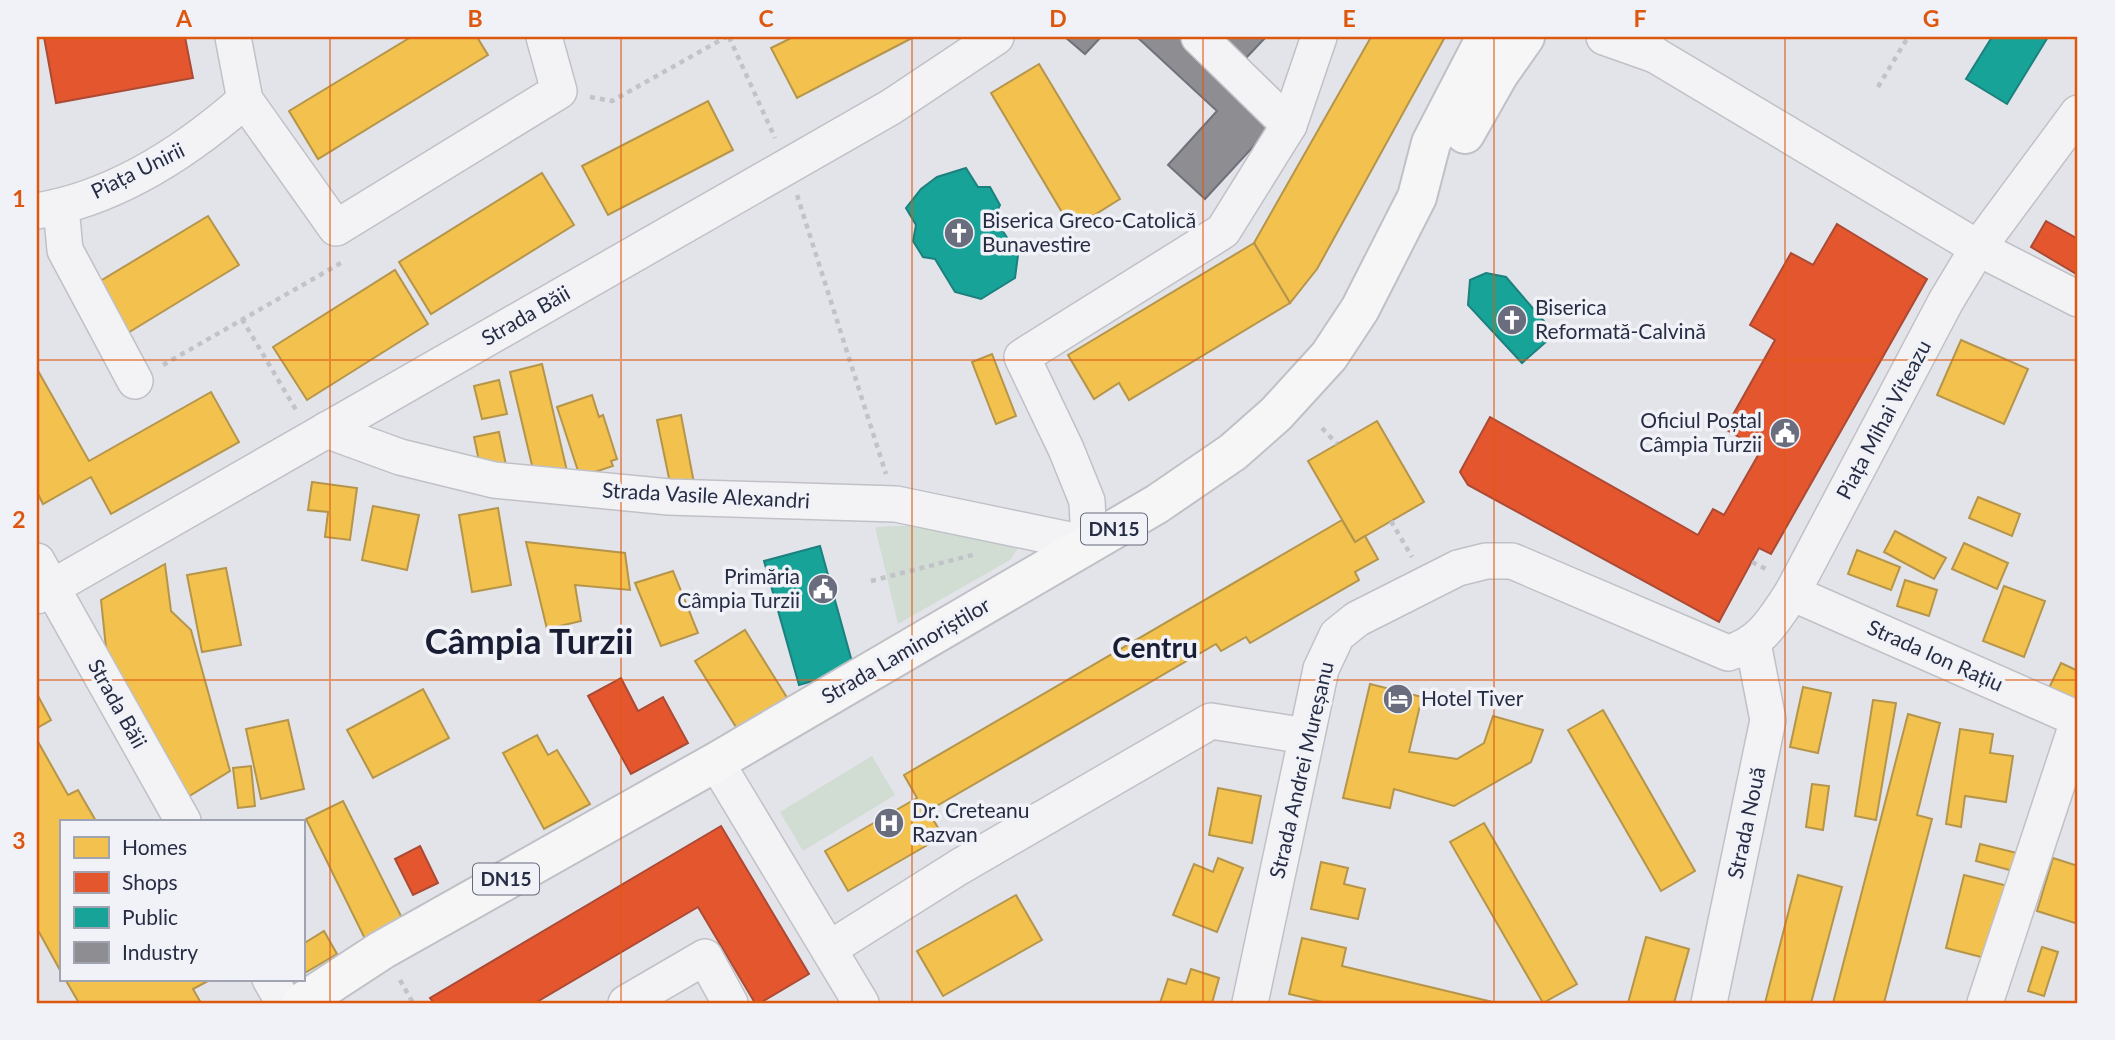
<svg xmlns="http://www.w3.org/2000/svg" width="2115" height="1040" font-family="Lato,sans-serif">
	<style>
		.green { fill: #d1dcd3 }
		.homes { fill: #f2c14e; stroke: #b5954b; stroke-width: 2 }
		.shops { fill: #e4572e; stroke: #ab4a35; stroke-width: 2 }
		.public { fill: #17a398; stroke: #1c807f; stroke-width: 2 }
		.industry { fill: #8d8d92; stroke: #6e707b; stroke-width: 2 }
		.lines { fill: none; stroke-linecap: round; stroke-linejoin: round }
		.street-casing { stroke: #c0c1c7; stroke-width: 38 }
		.primary-casing { stroke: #bfc1c7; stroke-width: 42 }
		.path { stroke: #c1c3c9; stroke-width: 4.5; stroke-dasharray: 5 5; stroke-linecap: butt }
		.street { stroke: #f3f3f5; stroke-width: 35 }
		.primary { stroke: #f6f6f7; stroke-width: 38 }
		.grid { fill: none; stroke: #de570f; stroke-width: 2; stroke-opacity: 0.55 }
		.labels { text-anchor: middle; stroke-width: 7; stroke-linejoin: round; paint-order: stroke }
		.shield { fill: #f1f2f8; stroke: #64687a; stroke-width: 2 }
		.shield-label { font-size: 19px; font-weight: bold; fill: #272d44 }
		.street-label { font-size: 21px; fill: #272d44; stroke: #f1f2f8 }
		.poi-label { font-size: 21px; fill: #272d44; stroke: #f1f2f8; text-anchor: start }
		.district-label { font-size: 28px; font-weight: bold; fill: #191e35; stroke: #f1f2f8 }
		.town-label { font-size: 35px; font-weight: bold; fill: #191e35; stroke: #f1f2f8 }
		.neatline { fill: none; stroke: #de570f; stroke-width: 2.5 }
		.grid-label { font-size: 23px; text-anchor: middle; font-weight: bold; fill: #de570f }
	</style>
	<rect width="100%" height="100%" fill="#e3e4e9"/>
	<g class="green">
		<path d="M923 525 1022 542 1010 560 898 624 875 527Z"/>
		<path d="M872 756 895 795 803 851 780 812Z"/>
	</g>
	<g class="homes">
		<path d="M411 37H477L488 55 318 159 289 111Z"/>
		<path d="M793 37H914L797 98 771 48Z"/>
		<path d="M1371 37H1445L1317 269 1290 303 1254 243Z"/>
		<path d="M1039 64 1120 199 1072 229 991 93Z"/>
		<path d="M708 101 733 150 608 215 582 166Z"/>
		<path d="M542 173 574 225 431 314 399 262Z"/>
		<path d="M208 216 239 265 118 339 87 289Z"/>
		<path d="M1254 243 1290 303 1129 400 1119 383 1094 399 1068 355Z"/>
		<path d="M395 270 428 324 307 400 273 347Z"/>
		<path d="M1961 340 2028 369 2004 424 1937 395Z"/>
		<path d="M992 354 1016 416 996 424 972 362Z"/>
		<path d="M542 364 567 471 535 478 510 372Z"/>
		<path d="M37 369 89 461 211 392 239 442 111 514 91 477 43 504 37 492Z"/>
		<path d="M499 380 507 414 482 419 474 386Z"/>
		<path d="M592 395 599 417 603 415 617 459 611 461 613 466 580 477 557 407Z"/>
		<path d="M681 415 694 483 671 488 657 420Z"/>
		<path d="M1377 421 1424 502 1355 542 1308 461Z"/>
		<path d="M499 432 506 465 481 471 474 437Z"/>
		<path d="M312 482 357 488 350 540 325 537 328 512 308 510Z"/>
		<path d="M1978 497 2020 514 2012 536 1969 518Z"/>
		<path d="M373 506 419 515 407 570 362 560Z"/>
		<path d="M498 508 511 585 472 592 459 515Z"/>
		<path d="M1342 520 1355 542 1365 536 1378 559 1355 572 1359 580 1250 643 1246 637 1221 651 1216 644 928 811 943 836 848 891 825 851 917 798 904 775Z"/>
		<path d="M1895 531 1946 558 1934 579 1884 552Z"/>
		<path d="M526 542 625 553 630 590 575 585 581 621 547 629Z"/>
		<path d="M1964 543 2008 563 1997 589 1952 569Z"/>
		<path d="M1857 550 1900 567 1891 590 1848 574Z"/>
		<path d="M165 564 171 611 191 630 230 771 186 798 107 657 101 600Z"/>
		<path d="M226 568 241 645 202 652 187 575Z"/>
		<path d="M673 571 698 633 661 646 635 583Z"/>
		<path d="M1905 580 1937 590 1929 616 1897 606Z"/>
		<path d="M2004 586 2045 601 2024 657 1983 641Z"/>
		<path d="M745 630 791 704 741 735 695 661Z"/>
		<path d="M2061 663 2078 671V704L2048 690Z"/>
		<path d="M1370 684 1422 697 1409 752 1457 759 1484 743 1493 716 1543 730 1531 762 1454 806 1394 789 1390 808 1343 798Z"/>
		<path d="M1803 687 1831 693 1818 753 1790 747Z"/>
		<path d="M423 689 449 738 373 778 347 730Z"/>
		<path d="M37 694 51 720 37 728Z"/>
		<path d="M1873 700 1896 703 1876 820 1855 816Z"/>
		<path d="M1603 710 1695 871 1661 891 1568 730Z"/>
		<path d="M1908 714 1940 723 1917 815 1932 819 1884 1003H1833Z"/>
		<path d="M288 720 304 789 261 799 246 729Z"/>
		<path d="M1960 729 1993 734 1990 753 2013 756 2006 802 1965 796 1961 827 1946 824Z"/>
		<path d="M537 735 548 755 557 750 590 804 544 829 503 753Z"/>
		<path d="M37 740 68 795 78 790 96 821H61V972L39 932 37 933Z"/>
		<path d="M251 766 255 806 238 808 233 768Z"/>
		<path d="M1812 784 1829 786 1823 830 1806 827Z"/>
		<path d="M1218 788 1261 796 1252 843 1209 835Z"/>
		<path d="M343 801 405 924 367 943 306 819Z"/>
		<path d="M1484 823 1577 984 1543 1003 1450 842Z"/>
		<path d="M1980 844 2021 854 2017 872 1976 861Z"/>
		<path d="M1218 858 1243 868 1217 932 1173 915 1194 864 1213 872Z"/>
		<path d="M2053 858 2078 866V924L2037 911Z"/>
		<path d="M1321 862 1348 868 1344 884 1365 889 1358 919 1311 909Z"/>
		<path d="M1798 875 1842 887 1811 1003H1765Z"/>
		<path d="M1964 875 2008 886 1989 959 1946 948Z"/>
		<path d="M1016 895 1042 940 943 996 917 951Z"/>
		<path d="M324 931 337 954 303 974V944Z"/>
		<path d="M1646 937 1689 949 1674 1003H1628Z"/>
		<path d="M1302 938 1346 948 1342 966 1497 1003H1327L1289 994Z"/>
		<path d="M2042 947 2058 952 2044 996 2028 991Z"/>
		<path d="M1191 969 1219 978 1212 1003H1160L1168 979 1186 984Z"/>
		<path d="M65 979H207L208 981 193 989 201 1003H79Z"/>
	</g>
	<g class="shops">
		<path d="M44 37H185L193 78 56 103Z"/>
		<path d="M2046 221 2078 239V275L2031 247Z"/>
		<path d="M1837 224 1927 279 1771 554 1759 548 1719 622 1468 485 1460 472 1490 417 1698 535 1713 509 1724 515 1761 450 1725 429 1775 340 1750 325 1791 253 1813 265Z"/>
		<path d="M621 678 638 711 663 697 688 743 631 774 588 696Z"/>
		<path d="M721 826 809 974 760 1003H755L698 907 535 1003H434L430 998Z"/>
		<path d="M420 846 438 883 413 895 395 859Z"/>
	</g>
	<g class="public">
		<path d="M1992 37H2048L2007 104 1966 79Z"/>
		<path d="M966 168 978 187H990L1000 205 994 217 1018 255 1015 278 981 299 955 292 935 259 923 257 913 241 916 225 906 208 921 189 937 177Z"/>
		<path d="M1486 273 1506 277 1555 334 1522 363 1468 305 1470 280Z"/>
		<path d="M820 546 854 669 799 685 764 561Z"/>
	</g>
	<g class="industry">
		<path d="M1065 37H1101L1085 54Z"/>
		<path d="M1137 37H1183L1276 122 1205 199 1168 165 1217 111Z"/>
		<path d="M1224 37H1266L1246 58Z"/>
	</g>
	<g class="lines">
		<g class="street-casing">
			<g id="street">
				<path d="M1604 37 1655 55"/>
				<path d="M1634 37 1655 55 1978 248 2078 299"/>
				<path d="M245 100 336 228 559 91 544 37"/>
				<path d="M1289 125 1319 37"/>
				<path d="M61 207 65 250 135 381"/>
				<path d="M37 211C116 198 186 152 245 100L233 37"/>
				<path d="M326 430 400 457 494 480 669 497 896 504 1089 544 1087 501 1066 449 1022 357 1223 231 1289 125 1199 37"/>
				<path d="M37 561 183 821"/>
				<path d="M1792 593 2078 719"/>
				<path d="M37 596 891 107 996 37"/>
				<path d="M716 762 861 1003"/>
				<path d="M829 949 959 867 1211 721 1306 736"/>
				<path d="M270 979 284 1003"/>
				<path d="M626 1003 705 957 730 1003"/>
				<path d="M1250 1003 1321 669 1337 635 1357 619 1458 568 1486 561H1512L1728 653C1761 644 1774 620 1792 593L1946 301 1978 248 2078 113"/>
				<path d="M1709 1003 1768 720 1753 643"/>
				<path d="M1985 1003 2078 721"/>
			</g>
		</g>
		<g class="primary-casing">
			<g id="primary">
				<path d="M1465 134 1499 74 1525 37"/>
				<path d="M301 1003 382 950 716 762 1157 504 1233 452 1276 414 1329 356 1360 309 1417 197 1431 143 1486 37"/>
			</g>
		</g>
		<g class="path">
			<path d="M729 37 775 138"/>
			<path d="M1878 87 1908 37"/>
			<path d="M590 97 612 101 726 37"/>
			<path d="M797 195 886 474"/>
			<path d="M242 319 296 410"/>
			<path d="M163 365 341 263V260"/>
			<path d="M1322 428 1337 444"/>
			<path d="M1391 521 1412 557"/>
			<path d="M1752 562 1770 571"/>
			<path d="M871 581 976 554"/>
			<path d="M400 980 413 1003"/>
		</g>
		<use href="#street" class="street"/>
		<use href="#primary" class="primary"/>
	</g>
	<path class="grid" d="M330 37V1003M621 37V1003M912 37V1003M1203 37V1003M1494 37V1003M1785 37V1003M37 360H2078M37 680H2078"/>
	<defs>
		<g id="church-disc" transform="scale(1.575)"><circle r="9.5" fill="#696d7e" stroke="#f1f2f8"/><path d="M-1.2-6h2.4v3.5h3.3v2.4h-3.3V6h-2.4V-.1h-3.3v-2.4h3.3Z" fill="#fff"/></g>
		<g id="civic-disc" transform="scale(1.575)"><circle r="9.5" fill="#696d7e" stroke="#f1f2f8"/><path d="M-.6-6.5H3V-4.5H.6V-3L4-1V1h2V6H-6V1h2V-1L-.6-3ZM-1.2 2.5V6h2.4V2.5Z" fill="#fff"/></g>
		<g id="hotel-disc" transform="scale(1.575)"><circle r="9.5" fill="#696d7e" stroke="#f1f2f8"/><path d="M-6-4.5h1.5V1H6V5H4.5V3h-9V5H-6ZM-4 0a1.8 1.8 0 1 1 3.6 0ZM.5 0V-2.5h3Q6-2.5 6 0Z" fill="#fff"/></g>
		<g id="hospital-disc" transform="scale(1.575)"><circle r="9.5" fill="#696d7e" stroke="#f1f2f8"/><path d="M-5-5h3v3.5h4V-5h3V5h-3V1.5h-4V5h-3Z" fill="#fff"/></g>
	</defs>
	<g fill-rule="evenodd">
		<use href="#church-disc" x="959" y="233"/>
		<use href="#church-disc" x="1512" y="320"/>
		<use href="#civic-disc" x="1785" y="433"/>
		<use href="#civic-disc" x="823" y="589"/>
		<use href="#hotel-disc" x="1398" y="699"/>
		<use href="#hospital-disc" x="889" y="823"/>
	</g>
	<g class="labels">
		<g class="shield">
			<rect x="1081" y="513.5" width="66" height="31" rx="5"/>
			<rect x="473" y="863.5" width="66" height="31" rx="5"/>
		</g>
		<g class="shield-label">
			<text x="1114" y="536">DN15</text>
			<text x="506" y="886">DN15</text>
		</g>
		<g class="street-label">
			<text transform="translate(138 171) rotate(-26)" y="7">Piața Unirii</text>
			<text transform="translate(526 316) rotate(-30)" y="7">Strada Băii</text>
			<text transform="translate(1884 420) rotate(-62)" y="7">Piața Mihai Viteazu</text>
			<text transform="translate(706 496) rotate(3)" y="7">Strada Vasile Alexandri</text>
			<text transform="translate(906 651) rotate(-30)" y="7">Strada Laminoriștilor</text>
			<text transform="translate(1935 656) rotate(24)" y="7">Strada Ion Rațiu</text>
			<text transform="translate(117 704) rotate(61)" y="7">Strada Băii</text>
			<text transform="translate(1302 770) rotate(-77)" y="7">Strada Andrei Mureșanu</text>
			<text transform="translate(1747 823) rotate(-78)" y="7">Strada Nouă</text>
		</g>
		<g class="poi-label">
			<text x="982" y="228">Biserica Greco-Catolică<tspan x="982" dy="24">Bunavestire</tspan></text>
			<text x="1535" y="315">Biserica<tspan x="1535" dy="24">Reformată-Calvină</tspan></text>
			<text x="1762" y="428" text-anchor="end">Oficiul Poștal<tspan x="1762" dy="24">Câmpia Turzii</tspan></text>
			<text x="800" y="584" text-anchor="end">Primăria<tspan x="800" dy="24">Câmpia Turzii</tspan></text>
			<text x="1421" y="706">Hotel Tiver</text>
			<text x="912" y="818">Dr. Creteanu<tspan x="912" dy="24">Razvan</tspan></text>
		</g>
		<g class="district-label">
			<text x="1155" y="658">Centru</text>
		</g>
		<g class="town-label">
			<text x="529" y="654">Câmpia Turzii</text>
		</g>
	</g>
	<rect width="2115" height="1040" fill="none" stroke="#f1f2f8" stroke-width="77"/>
	<rect x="60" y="820" width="245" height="161" fill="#f1f2f8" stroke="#a0a3b0" stroke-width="2"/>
	<rect x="74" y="837" width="35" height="21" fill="#f2c14e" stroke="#a0a3b0" stroke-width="2"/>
	<text x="122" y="855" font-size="21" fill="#272d44">Homes</text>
	<rect x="74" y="872" width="35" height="21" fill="#e4572e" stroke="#a0a3b0" stroke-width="2"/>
	<text x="122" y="890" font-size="21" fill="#272d44">Shops</text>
	<rect x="74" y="907" width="35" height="21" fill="#17a398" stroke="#a0a3b0" stroke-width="2"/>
	<text x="122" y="925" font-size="21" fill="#272d44">Public</text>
	<rect x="74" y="942" width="35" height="21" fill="#8d8d92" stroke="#a0a3b0" stroke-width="2"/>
	<text x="122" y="960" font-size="21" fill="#272d44">Industry</text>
	<rect x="38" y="38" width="2038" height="964" class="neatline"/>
	<g class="grid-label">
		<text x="184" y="27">A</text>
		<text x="475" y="27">B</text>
		<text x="766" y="27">C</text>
		<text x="1058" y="27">D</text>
		<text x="1349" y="27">E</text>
		<text x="1640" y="27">F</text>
		<text x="1931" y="27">G</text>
		<text x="19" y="207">1</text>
		<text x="19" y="528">2</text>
		<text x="19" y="849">3</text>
	</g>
</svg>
